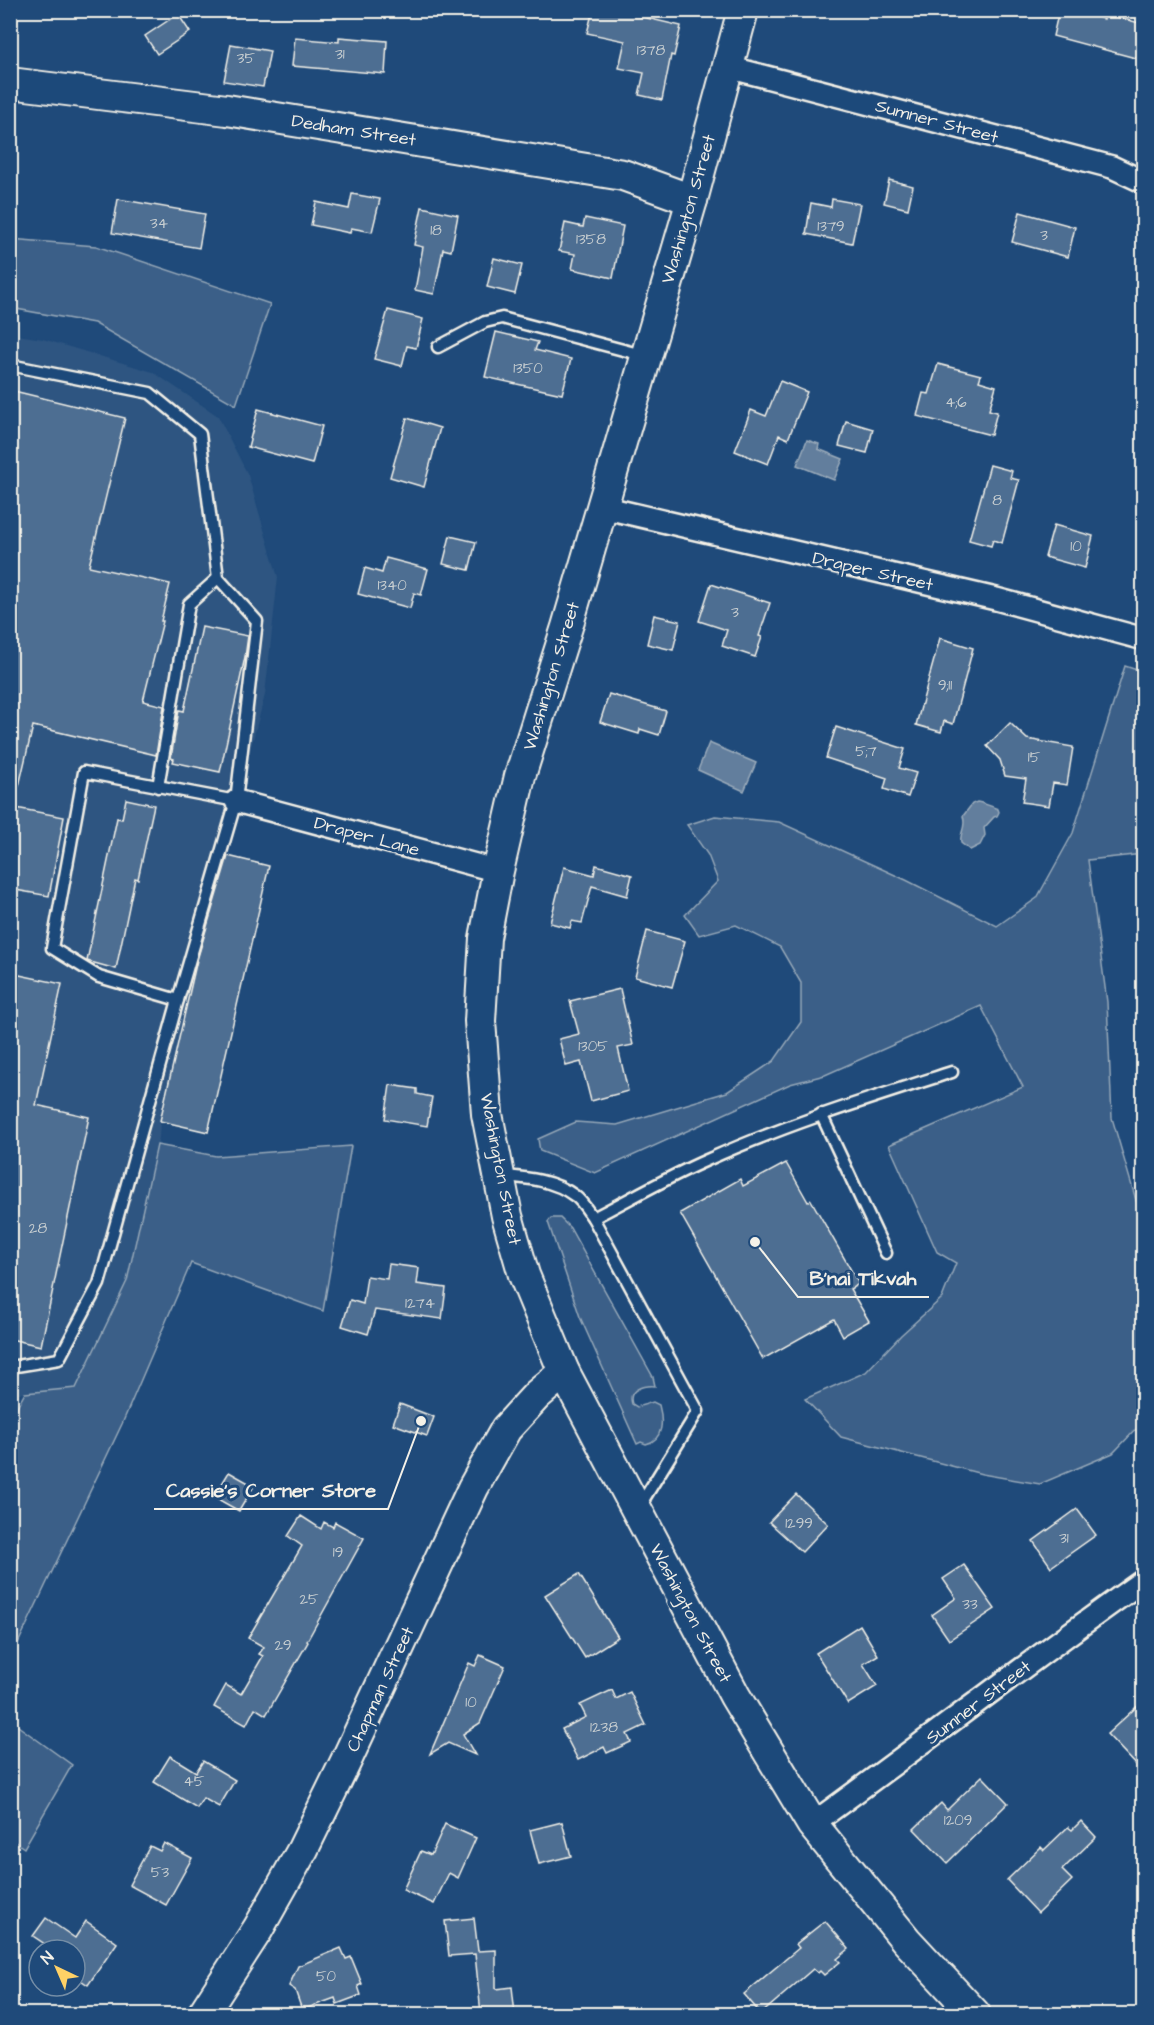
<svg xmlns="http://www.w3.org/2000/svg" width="1154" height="2025" font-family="'Architects Daughter',sans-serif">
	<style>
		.built { fill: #2d5581 }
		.green { fill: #3a5f88; stroke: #97a8b8; stroke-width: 1.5 }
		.water { fill: #627e9d; stroke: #9cacbb; stroke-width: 1.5 }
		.building { fill: #4d6e92; stroke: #f4f1e8; stroke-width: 1.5 }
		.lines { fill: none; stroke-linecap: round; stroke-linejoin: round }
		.lane-casing { stroke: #f4f1e8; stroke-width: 15 }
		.street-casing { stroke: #f4f1e8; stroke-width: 26 }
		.secondary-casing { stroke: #f4f1e8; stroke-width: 34 }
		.lane { stroke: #1f4a7a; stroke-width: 10 }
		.street { stroke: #1f4a7a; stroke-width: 21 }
		.secondary { stroke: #1f4a7a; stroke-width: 30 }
		.labels { text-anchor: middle; stroke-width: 6; stroke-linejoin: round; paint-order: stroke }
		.number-label { font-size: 15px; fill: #cad0d2 }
		.street-label { font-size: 18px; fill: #f4f1e8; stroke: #1f4a7a }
		.leader { fill: none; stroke: #f4f1e8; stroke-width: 2 }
		.callout-dot { fill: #f4f1e8; stroke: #1f4a7a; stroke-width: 2 }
		.callout-label { font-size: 20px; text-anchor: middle; font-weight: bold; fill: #f4f1e8; stroke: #1f4a7a; stroke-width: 6; stroke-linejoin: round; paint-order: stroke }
	</style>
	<rect width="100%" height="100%" fill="#1f4a7a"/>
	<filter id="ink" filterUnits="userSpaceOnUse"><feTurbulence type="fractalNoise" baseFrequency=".0167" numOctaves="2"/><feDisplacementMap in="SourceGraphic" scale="12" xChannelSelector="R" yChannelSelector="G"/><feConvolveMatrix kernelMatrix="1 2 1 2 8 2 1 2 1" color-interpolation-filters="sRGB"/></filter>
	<g filter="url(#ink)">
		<path class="built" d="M11 334 43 339 153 372 218 416 248 475 278 577 265 695 222 855 160 1121 159 1138 127 1281 76 1388 25 1393H11Z"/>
		<g class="green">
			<path d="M10 239 96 246 270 304 236 405 94 323 11 308Z"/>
			<path d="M1125 666 1143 672V854L1088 860 1107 1002 1112 1118 1143 1224V1422L1113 1453 1040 1484 982 1474 841 1437 805 1399 866 1372 901 1335 942 1298 956 1263 937 1252 889 1145 1023 1087 981 1006 825 1075 790 1084 595 1173 540 1151 538 1139 576 1122 617 1125 727 1092 774 1061 801 1022V983L780 947 736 925 699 935 685 915 718 881 708 855 687 825 715 816 779 822 906 880 997 926 1037 898 1073 833Z"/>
			<path d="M157 1145 216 1156 351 1146 323 1311 191 1263 122 1424 11 1658V1418L25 1393 76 1388 127 1281Z"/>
			<path d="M551 1218H560L570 1228 653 1377 655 1386C644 1385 627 1389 632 1404L637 1407 653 1402 659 1405C663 1420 664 1440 646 1444L641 1442 637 1444 580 1317 548 1222Z"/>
			<path d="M11 1721 72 1765 24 1848 11 1839Z"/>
		</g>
		<g class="water">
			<path d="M807 440 819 444 818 449 843 459 834 480 797 465Z"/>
			<path d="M709 743 756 763 744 791 698 770Z"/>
			<path d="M977 802C980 802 996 808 998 809L999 812 997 816 994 817 984 828 985 835 980 845 970 850 961 843C959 833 967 827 963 816L972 804Z"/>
		</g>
		<g class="building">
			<path d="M593 10H613L681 26 674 56 671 55 662 100 639 95 644 73 619 68 625 41 587 33Z"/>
			<path d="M1059 10H1073L1104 19 1106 14 1143 24V60L1053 36Z"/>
			<path d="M178 14 190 32 157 54 145 36Z"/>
			<path d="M339 37 387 41 385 74 292 66 295 38 339 42Z"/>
			<path d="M231 44 270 51 263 87 224 81Z"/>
			<path d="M889 180 913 186 908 209 884 203Z"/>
			<path d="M352 194 380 199 372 232 351 228 350 233 311 225 316 202 349 209Z"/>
			<path d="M118 199 205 214 199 248 112 233Z"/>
			<path d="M832 199 860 204 852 243 806 234 811 203 831 207Z"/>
			<path d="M422 207 458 215 451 251 443 249 434 294 415 290 423 247 414 245Z"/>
			<path d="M1020 212 1075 227 1068 257 1012 242Z"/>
			<path d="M585 218 623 226 613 278 572 269 575 254 559 251 565 223 583 227Z"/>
			<path d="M494 258 522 265 515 294 487 287Z"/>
			<path d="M388 310 423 319 416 348 407 346 402 366 374 359Z"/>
			<path d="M496 332 538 342 535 350 571 359 562 394 485 377Z"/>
			<path d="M938 364 981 375 979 381 996 386 989 410 997 412 991 435 917 416 923 393 929 394Z"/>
			<path d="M780 381 807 392 788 439 779 435 768 464 735 451 751 410 766 416Z"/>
			<path d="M10 390 125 418 89 566 170 584 161 621H163L143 701 164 706 156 755 33 726 19 786 10 785Z"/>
			<path d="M258 409 322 426 312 464 248 447Z"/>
			<path d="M407 418 440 428 424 487 390 477Z"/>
			<path d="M846 421 873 429 867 453 839 446Z"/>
			<path d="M990 465 1012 471 1010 478 1019 480 1002 543 993 540 991 546 969 540Z"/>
			<path d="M1054 525 1093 536 1085 568 1045 557Z"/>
			<path d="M450 536 476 542 469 570 443 564Z"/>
			<path d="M386 558 428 569 421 595 414 593 410 608 358 594 365 568 382 573Z"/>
			<path d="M711 584 770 603 759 636 762 637 755 657 722 646 727 630 699 621Z"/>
			<path d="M654 615 680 621 673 650 647 644Z"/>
			<path d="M202 627 248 636 245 657 220 772 173 762 174 759 171 758 179 710 184 711Z"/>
			<path d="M940 638 973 648 953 724 944 721 941 732 916 725Z"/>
			<path d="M609 694 666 711 659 735 640 729 639 734 600 722Z"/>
			<path d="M1010 723 1027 739 1073 747 1067 785 1053 783 1049 806 1022 802 1026 779 1005 776 1000 760 987 746Z"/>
			<path d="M836 727 905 749 899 768 916 773 908 797 884 789 887 778 826 758Z"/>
			<path d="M126 799 154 805 138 879 135 878 116 969 87 961 117 818 122 819Z"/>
			<path d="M16 808 64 817 49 896 10 889V837Z"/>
			<path d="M228 856 269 866 208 1132 160 1121 197 960Z"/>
			<path d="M596 865 632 875 627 896 592 886 582 923 572 921 570 928 550 923 564 867 594 875Z"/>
			<path d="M647 931 685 941 672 987 635 977Z"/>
			<path d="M10 973 62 984 36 1105 89 1117 41 1346 10 1339Z"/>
			<path d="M620 989 633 1045 618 1048 628 1091 591 1101 581 1062 566 1066 559 1039 579 1034 570 1001Z"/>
			<path d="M390 1085 417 1089V1094L432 1097 427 1126 385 1119Z"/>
			<path d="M786 1163 808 1202 811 1200 859 1284 850 1289 869 1321 843 1336 834 1319 763 1359 680 1213 740 1179 743 1186Z"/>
			<path d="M389 1264 419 1268 417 1284 446 1288 442 1319 375 1310 368 1334 342 1326 350 1300 363 1304 367 1276 387 1279Z"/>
			<path d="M400 1404 434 1417 427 1436 393 1424Z"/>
			<path d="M229 1472 254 1486 239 1511 214 1497Z"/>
			<path d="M796 1494 828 1524 802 1552 769 1522Z"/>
			<path d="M1077 1509 1096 1535 1051 1567 1033 1541Z"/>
			<path d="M301 1516 321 1529 324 1522 333 1527 335 1522 364 1538 307 1641 308 1642 266 1715 255 1708 246 1725 214 1707 226 1685 241 1694 263 1656 259 1654 264 1647 248 1638 302 1546 288 1536Z"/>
			<path d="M964 1565 995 1609 949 1640 932 1615 956 1598 943 1579Z"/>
			<path d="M579 1574 618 1637 585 1658 545 1595Z"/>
			<path d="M860 1625 878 1655 863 1664 877 1686 848 1704 816 1653Z"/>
			<path d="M480 1655 505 1666 480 1723 463 1734 475 1755 448 1743 430 1754 469 1663 475 1666Z"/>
			<path d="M612 1690 616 1699 630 1692 646 1725 627 1734 631 1742 607 1753 604 1747 578 1760 562 1729 586 1717 580 1705Z"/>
			<path d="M1143 1701V1772L1107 1734Z"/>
			<path d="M170 1756 196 1772 203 1761 235 1780 219 1807 203 1798 197 1808 154 1782Z"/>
			<path d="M982 1776 1008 1803 947 1863 914 1829 941 1803 947 1810Z"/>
			<path d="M1081 1821 1096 1837 1062 1870 1072 1880 1038 1913 1007 1880 1041 1847 1044 1850 1068 1827 1072 1830Z"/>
			<path d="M562 1822 571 1856 539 1864 530 1830Z"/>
			<path d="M445 1824 476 1838 458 1878 449 1873 434 1904 403 1890 421 1851 431 1855Z"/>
			<path d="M164 1843 192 1858 166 1905 129 1885 150 1846 160 1851Z"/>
			<path d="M46 1918 75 1938 86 1921 117 1943 88 1985 75 1976V1950H54L33 1936Z"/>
			<path d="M474 1918 478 1951 496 1950V1989L512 1987 515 2014H481L475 1954 449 1956 445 1921Z"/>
			<path d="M825 1921 849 1949 837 1959 840 1962 824 1975 820 1971 818 1973 813 1969 761 2014 744 1994 799 1948 796 1944Z"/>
			<path d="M341 1948 346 1959 351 1957 362 1984 358 1986 361 1995 337 2004 335 1998 302 2010 295 1990 289 1986 298 1966Z"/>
		</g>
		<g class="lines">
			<g class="lane-casing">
				<g id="lane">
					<path d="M438 347 485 322 502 318 646 356"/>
					<path d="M10 365 150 393 200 434 218 578 257 621 236 801 178 1000 99 1284 59 1359 10 1367"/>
					<path d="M158 787 189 604 218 578"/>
					<path d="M178 1000 99 977 52 948 84 772 236 801"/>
					<path d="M821 1114 886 1253"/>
					<path d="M503 1176C528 1178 554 1180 575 1196 582 1201 588 1211 593 1218L698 1411 639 1507"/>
					<path d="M593 1218C630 1199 668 1177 707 1160 787 1124 868 1099 952 1072"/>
				</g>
			</g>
			<g class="street-casing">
				<g id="street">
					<path d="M728 67 1112 167 1144 182"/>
					<path d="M602 507 996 599 1144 639"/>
					<path d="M236 801 498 871"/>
					<path d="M812 1824C923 1744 1032 1659 1144 1580"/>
				</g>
			</g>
			<g class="secondary-casing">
				<g id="secondary">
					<path d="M743 10 692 200 567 627 520 776 498 871 485 938 480 1021 487 1114 507 1216 524 1275 564 1372 735 1696 812 1824 906 1940 975 2014"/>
					<path d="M10 83 227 110 623 175 692 200"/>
					<path d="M203 2014 258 1929 303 1849 346 1761 473 1488 506 1429 537 1395 564 1372"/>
				</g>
			</g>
			<use href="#lane" class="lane"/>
			<use href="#street" class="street"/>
			<use href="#secondary" class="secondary"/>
		</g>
	</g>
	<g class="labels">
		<g class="number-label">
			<text x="651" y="55">1378</text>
			<text x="340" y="59">31</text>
			<text x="246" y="63">35</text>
			<text x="159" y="228">34</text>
			<text x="831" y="231">1379</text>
			<text x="436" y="235">18</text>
			<text x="1044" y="240">3</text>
			<text x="591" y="244">1358</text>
			<text x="528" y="373">1350</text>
			<text x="956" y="407">4;6</text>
			<text x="997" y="505">8</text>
			<text x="1076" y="551">10</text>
			<text x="392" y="590">1340</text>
			<text x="735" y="617">3</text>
			<text x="945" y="690">9;11</text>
			<text x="866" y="756">5;7</text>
			<text x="1034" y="762">15</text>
			<text x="593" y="1051">1305</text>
			<text x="38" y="1233">28</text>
			<text x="420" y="1308">1274</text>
			<text x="799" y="1528">1299</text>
			<text x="1064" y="1543">31</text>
			<text x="338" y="1557">19</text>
			<text x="309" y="1604">25</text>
			<text x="970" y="1609">33</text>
			<text x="283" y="1650">29</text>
			<text x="471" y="1707">10</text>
			<text x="604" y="1732">1238</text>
			<text x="194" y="1786">45</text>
			<text x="958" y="1825">1209</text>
			<text x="160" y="1877">53</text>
			<text x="326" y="1981">50</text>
		</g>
		<g class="street-label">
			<text transform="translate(937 121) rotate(15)" y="6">Sumner Street</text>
			<text transform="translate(354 130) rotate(9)" y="6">Dedham Street</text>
			<text transform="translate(688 209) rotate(-74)" y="6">Washington Street</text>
			<text transform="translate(873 571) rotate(13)" y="6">Draper Street</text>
			<text transform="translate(551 676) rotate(-73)" y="6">Washington Street</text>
			<text transform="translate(367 836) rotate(15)" y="6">Draper Lane</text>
			<text transform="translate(501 1169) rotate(79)" y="6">Washington Street</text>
			<text transform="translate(691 1613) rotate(62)" y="6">Washington Street</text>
			<text transform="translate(380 1689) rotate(-65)" y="6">Chapman Street</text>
			<text transform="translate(978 1702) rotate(-37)" y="6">Sumner Street</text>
		</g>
	</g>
	<path class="leader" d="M755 1242L798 1297H929M421 1421L388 1509H154"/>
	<g class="callout-dot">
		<circle cx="755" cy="1242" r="6"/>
		<circle cx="421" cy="1421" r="6"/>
	</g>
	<g class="callout-label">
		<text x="863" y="1285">B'nai Tikvah</text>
		<text x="271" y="1497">Cassie's Corner Store</text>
	</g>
	<rect width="1154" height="2025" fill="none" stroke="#1f4a7a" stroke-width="36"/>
	<rect x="18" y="18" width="1118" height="1989" fill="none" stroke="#f4f1e8" stroke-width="2" filter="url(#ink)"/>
	<g transform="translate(57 1968) rotate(316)"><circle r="28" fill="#1f4a7a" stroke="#748da6" stroke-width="1.5"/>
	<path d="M0-4.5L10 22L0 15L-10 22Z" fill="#ffd166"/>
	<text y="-9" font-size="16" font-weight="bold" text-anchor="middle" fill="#f4f1e8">N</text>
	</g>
</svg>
